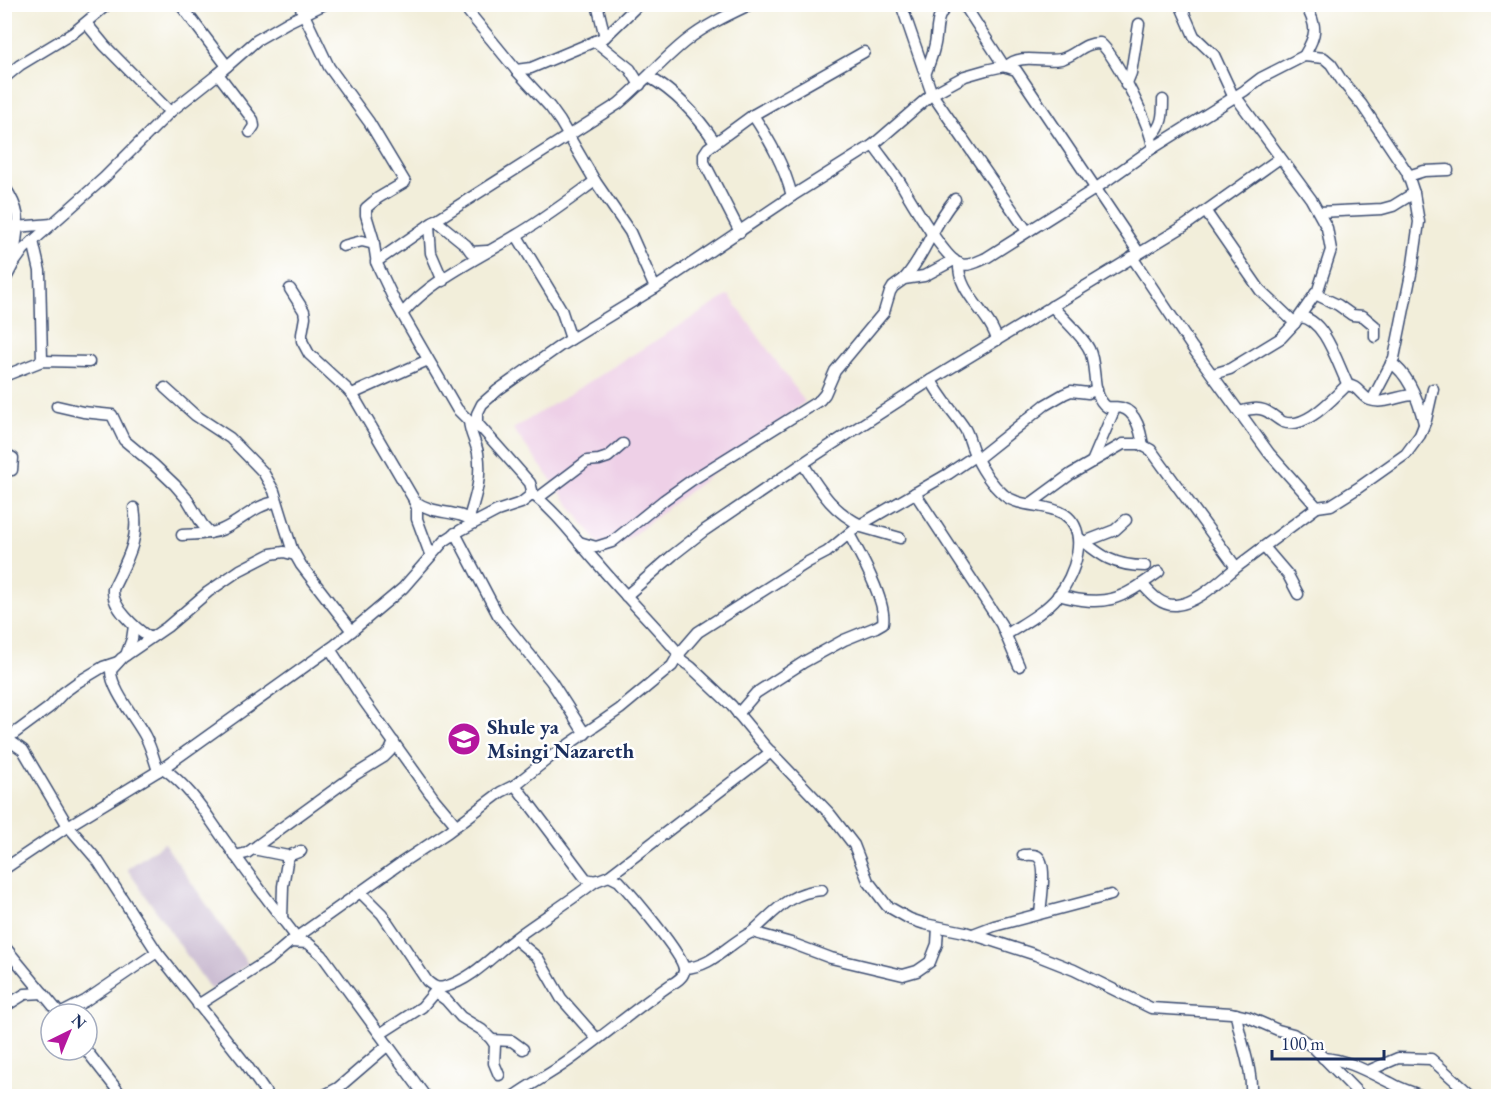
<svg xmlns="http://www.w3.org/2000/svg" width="1503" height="1101" font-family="'EB Garamond',serif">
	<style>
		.built { fill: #eed0e7 }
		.industrial { fill: #ccbed3 }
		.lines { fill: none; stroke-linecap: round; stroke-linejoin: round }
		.minor-casing { stroke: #3b4c71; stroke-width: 13 }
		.minor { stroke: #fff; stroke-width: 10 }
		.labels { text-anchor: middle; stroke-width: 5; stroke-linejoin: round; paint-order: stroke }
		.poi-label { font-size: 21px; font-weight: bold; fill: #1b2f5e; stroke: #fff; text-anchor: start }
	</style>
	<rect width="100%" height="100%" fill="#fff"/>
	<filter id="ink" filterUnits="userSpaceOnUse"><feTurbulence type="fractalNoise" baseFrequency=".0167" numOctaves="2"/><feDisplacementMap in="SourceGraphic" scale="12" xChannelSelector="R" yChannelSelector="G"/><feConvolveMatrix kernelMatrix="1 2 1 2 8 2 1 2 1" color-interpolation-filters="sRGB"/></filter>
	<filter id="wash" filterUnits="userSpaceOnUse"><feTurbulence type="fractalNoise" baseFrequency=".008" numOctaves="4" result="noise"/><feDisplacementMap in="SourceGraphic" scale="24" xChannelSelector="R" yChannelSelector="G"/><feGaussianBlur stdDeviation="1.35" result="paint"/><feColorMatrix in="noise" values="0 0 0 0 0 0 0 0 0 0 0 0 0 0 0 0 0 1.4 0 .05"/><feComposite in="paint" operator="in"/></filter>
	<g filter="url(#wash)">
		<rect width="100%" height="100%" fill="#f2eeda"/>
		<path class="built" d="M729 295 805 402 607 555 513 429Z"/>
		<path class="industrial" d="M164 843 248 964 211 990 127 869Z"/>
	</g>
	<g filter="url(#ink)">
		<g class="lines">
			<g class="minor-casing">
				<g id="minor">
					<path d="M180 4 227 66"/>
					<path d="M299 4 329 67 369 122 405 182 378 198 366 208V215L373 238 377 264 395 302 457 409 469 421 481 429"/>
					<path d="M462 4 516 70 531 68 605 37 639 4"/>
					<path d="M597 4 605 37"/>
					<path d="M901 4 932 94 1027 231"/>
					<path d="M960 4 967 9 1004 66"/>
					<path d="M1180 4 1194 36 1214 55 1234 98"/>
					<path d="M86 23 105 46 170 112"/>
					<path d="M595 41 630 69 640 85"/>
					<path d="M1304 56C1317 34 1318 27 1305 4"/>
					<path d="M1006 67C1021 52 1043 63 1061 59 1075 56 1084 42 1100 43 1116 56 1151 127 1153 148"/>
					<path d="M516 70 550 107 560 121 595 181 630 232 655 288"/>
					<path d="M218 74 253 120 254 126 250 132"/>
					<path d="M925 75C928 66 932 57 934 48 939 31 933 16 950 4"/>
					<path d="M649 77C677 93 697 115 715 142"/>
					<path d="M4 78 20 65 73 33 108 4"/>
					<path d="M1126 85 1131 73 1139 24"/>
					<path d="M753 115C770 141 784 165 792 196"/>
					<path d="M1151 136C1163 126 1163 114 1163 100"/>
					<path d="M873 145C883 159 894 172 903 187 912 202 945 259 960 264 968 267 979 261 986 258L1095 189 1153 148 1244 91 1261 78 1304 56 1324 58 1331 64 1342 81 1362 105 1407 172 1414 193 1419 222 1413 264 1394 358 1372 400"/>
					<path d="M1408 176 1424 171 1448 170"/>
					<path d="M4 186C27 220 15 227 14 263"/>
					<path d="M1206 212 1260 290 1295 323"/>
					<path d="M1319 212 1382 209 1393 206 1414 193"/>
					<path d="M435 220 466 245 471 252 487 251"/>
					<path d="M429 225 431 253 443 281"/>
					<path d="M4 228 52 224"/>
					<path d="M740 232 704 162V154L708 148 753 115 864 52"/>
					<path d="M517 236 561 309 571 339"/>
					<path d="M33 241 40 271 42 361"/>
					<path d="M343 246 362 241 374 244"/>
					<path d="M1132 257 1192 347 1269 453 1317 507 1331 505 1358 488 1406 454 1420 435 1426 420 1433 389"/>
					<path d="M376 262 439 218 618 104C642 84 662 60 686 41 706 25 728 15 751 4"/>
					<path d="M959 263C957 293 990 313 997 340"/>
					<path d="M904 279C925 256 934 222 955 199"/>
					<path d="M4 282 14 263 24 249 104 178 170 112 218 74 257 40 288 22 325 4"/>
					<path d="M290 289 304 311 305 317 302 334V341L309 354 347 389 354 397 413 498 417 508V519L430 554"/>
					<path d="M1315 294 1338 305 1352 315 1363 316 1375 326V337"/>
					<path d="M1052 306C1063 319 1082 335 1089 349 1098 367 1090 395 1107 407 1112 407 1118 407 1122 408 1137 412 1141 433 1143 446"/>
					<path d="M402 314C431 280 477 259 515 236 543 220 569 200 595 181"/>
					<path d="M1300 317C1325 318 1338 366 1348 385"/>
					<path d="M1391 363C1410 375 1419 403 1424 423"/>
					<path d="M1213 374 1230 369 1281 338 1295 323 1318 290 1331 250 1327 228 1311 199 1236 97"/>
					<path d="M4 376 42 361 89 362"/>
					<path d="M931 380C940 398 954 412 965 429 969 436 970 443 973 450 980 467 990 483 1004 495 1020 508 1046 503 1064 514 1091 532 1074 576 1058 596 1045 612 1024 623 1007 634"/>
					<path d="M165 388 195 415 230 438 263 472 274 491 292 549 301 565 352 631"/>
					<path d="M352 394 428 360"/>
					<path d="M57 406 83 412 112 415 124 440 154 465 175 485 187 499 202 524 210 533"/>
					<path d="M1239 412C1251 409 1260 406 1271 414 1274 416 1279 420 1283 422 1305 430 1331 400 1346 386 1358 384 1360 396 1370 400 1384 405 1400 395 1414 395"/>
					<path d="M469 421C470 434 476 442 478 453 482 477 476 495 469 518"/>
					<path d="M4 453 13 458 12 470"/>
					<path d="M977 459 1045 405 1064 394 1071 391 1088 393 1097 389"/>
					<path d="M1092 462 1115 408"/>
					<path d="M803 464C820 490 832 511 861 525"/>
					<path d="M915 493 1001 624 1019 666"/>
					<path d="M538 498 587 461 599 460 608 457 623 444"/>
					<path d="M414 501C436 516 455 509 475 522"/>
					<path d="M1030 504 1071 474 1123 444H1140L1151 450 1236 567"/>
					<path d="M134 508C140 541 126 561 113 589 111 607 136 629 150 638"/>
					<path d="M858 526 900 538"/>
					<path d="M455 533 498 615 551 681 585 734"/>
					<path d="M182 535C195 534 209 535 221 530 241 522 255 504 277 502"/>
					<path d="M1078 537C1101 556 1114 566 1145 566"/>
					<path d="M579 542 596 547 612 542 664 500 692 480 820 400 825 394 835 371 884 312 890 292 893 287 904 279 924 276 954 260"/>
					<path d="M1084 542 1115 530 1126 520"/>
					<path d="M1264 547 1288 575 1298 594"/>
					<path d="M1142 584C1151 594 1161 606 1176 605 1200 603 1224 576 1242 563 1267 544 1292 526 1317 507"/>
					<path d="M1058 595C1106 608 1120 600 1159 572"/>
					<path d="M626 596 673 555 705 530 811 458 931 380 1186 225 1280 158"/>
					<path d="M330 649 364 701 435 800 456 825"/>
					<path d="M679 654 698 632 808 562 827 552 858 526 948 474 976 455"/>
					<path d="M126 655 132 639 134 626"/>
					<path d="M677 657 691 667 731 705 764 745 830 814 854 845 868 881 887 906 910 919 925 924 965 932 1036 955 1074 970 1151 1008 1231 1013 1248 1017 1278 1030 1293 1034 1313 1047 1361 1096"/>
					<path d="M738 714 756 693 804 662 844 640 876 627 883 623C887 602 860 554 849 534"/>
					<path d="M4 737 23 750 68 826 98 861 157 952 245 1063 268 1096"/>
					<path d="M8 738 50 707 63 693 78 682 103 667 118 662"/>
					<path d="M163 768C192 789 205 813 225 841 248 874 272 906 297 938"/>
					<path d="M158 771C154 759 151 747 145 736 136 719 110 688 111 670L122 658 167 627 208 592 240 570 271 554 284 552 295 555"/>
					<path d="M253 849 288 856 301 851"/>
					<path d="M1023 855C1027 855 1033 854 1037 856 1048 862 1041 902 1040 913"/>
					<path d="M235 856 247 853 353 776 384 757 390 751 394 742"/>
					<path d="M4 869 68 826 163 768 335 645 403 588 444 541 461 530 497 511 521 503 530 496 532 490 530 483 477 423V414L482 404 498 390 560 346 655 288 792 196 873 145 932 94 965 76 986 70 1004 66 1016 70 1139 253"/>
					<path d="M609 876 771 752"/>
					<path d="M361 893 382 914 427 981C433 986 437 989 444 987 474 979 496 952 521 934 546 916 573 899 597 880"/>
					<path d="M282 919 283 886 288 856"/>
					<path d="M752 932C776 911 789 892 822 890"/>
					<path d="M973 934 994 926 1111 895"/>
					<path d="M515 939 538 958 561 998 597 1039"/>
					<path d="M290 942 308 943 322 955 425 1096"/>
					<path d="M4 946 60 1014"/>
					<path d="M684 968C713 967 727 944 752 932L791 943 831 958 903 975 917 971 930 962 937 944 938 927"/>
					<path d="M435 992 446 1000 461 1017 482 1030 491 1039 495 1045 494 1063 499 1075"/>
					<path d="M198 1005 270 959 290 942 401 863 448 832 501 792 515 785 549 758 620 709 672 666 679 654C653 623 624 595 598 564 576 540 558 513 531 493"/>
					<path d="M4 1007 25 994 43 993"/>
					<path d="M60 1014 85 1001 157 952"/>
					<path d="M1236 1014C1240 1042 1253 1068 1251 1096"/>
					<path d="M380 1034 422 1007 438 988"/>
					<path d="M492 1040 512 1041 523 1049"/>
					<path d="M86 1050 122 1096"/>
					<path d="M1323 1058C1349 1060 1368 1072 1391 1083 1401 1089 1412 1092 1422 1096"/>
					<path d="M1368 1071 1398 1058 1431 1059 1472 1096"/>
					<path d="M323 1096 338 1088 388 1045"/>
					<path d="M514 1096C531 1084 550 1074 567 1062 602 1037 635 1009 670 985 676 982 685 976 684 969 683 955 631 894 619 881L609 876 596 881 586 879 515 785"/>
				</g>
			</g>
			<use href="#minor" class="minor"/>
		</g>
	</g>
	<defs>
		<g id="school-disc" transform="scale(1.725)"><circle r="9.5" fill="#b5179e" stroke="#fff"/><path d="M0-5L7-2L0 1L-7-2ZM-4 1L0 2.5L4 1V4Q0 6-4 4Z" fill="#fff"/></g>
	</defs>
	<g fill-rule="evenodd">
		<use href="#school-disc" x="464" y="739"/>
	</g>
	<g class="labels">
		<g class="poi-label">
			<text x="487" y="734">Shule ya<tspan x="487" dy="24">Msingi Nazareth</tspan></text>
		</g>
	</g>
	<rect width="1503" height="1101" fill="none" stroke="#fff" stroke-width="24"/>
	<g transform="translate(69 1032) rotate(43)"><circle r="28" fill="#ffffff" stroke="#a4acbf" stroke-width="1.5"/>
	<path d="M0-4.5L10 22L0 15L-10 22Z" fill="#b5179e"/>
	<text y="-9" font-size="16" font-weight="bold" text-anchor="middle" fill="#1b2f5e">N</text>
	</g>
	<path d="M1272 1050v9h112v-9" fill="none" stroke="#1b2f5e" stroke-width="3"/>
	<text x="1281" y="1050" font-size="18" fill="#1b2f5e" stroke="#ffffff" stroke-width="4.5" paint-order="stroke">100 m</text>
</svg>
